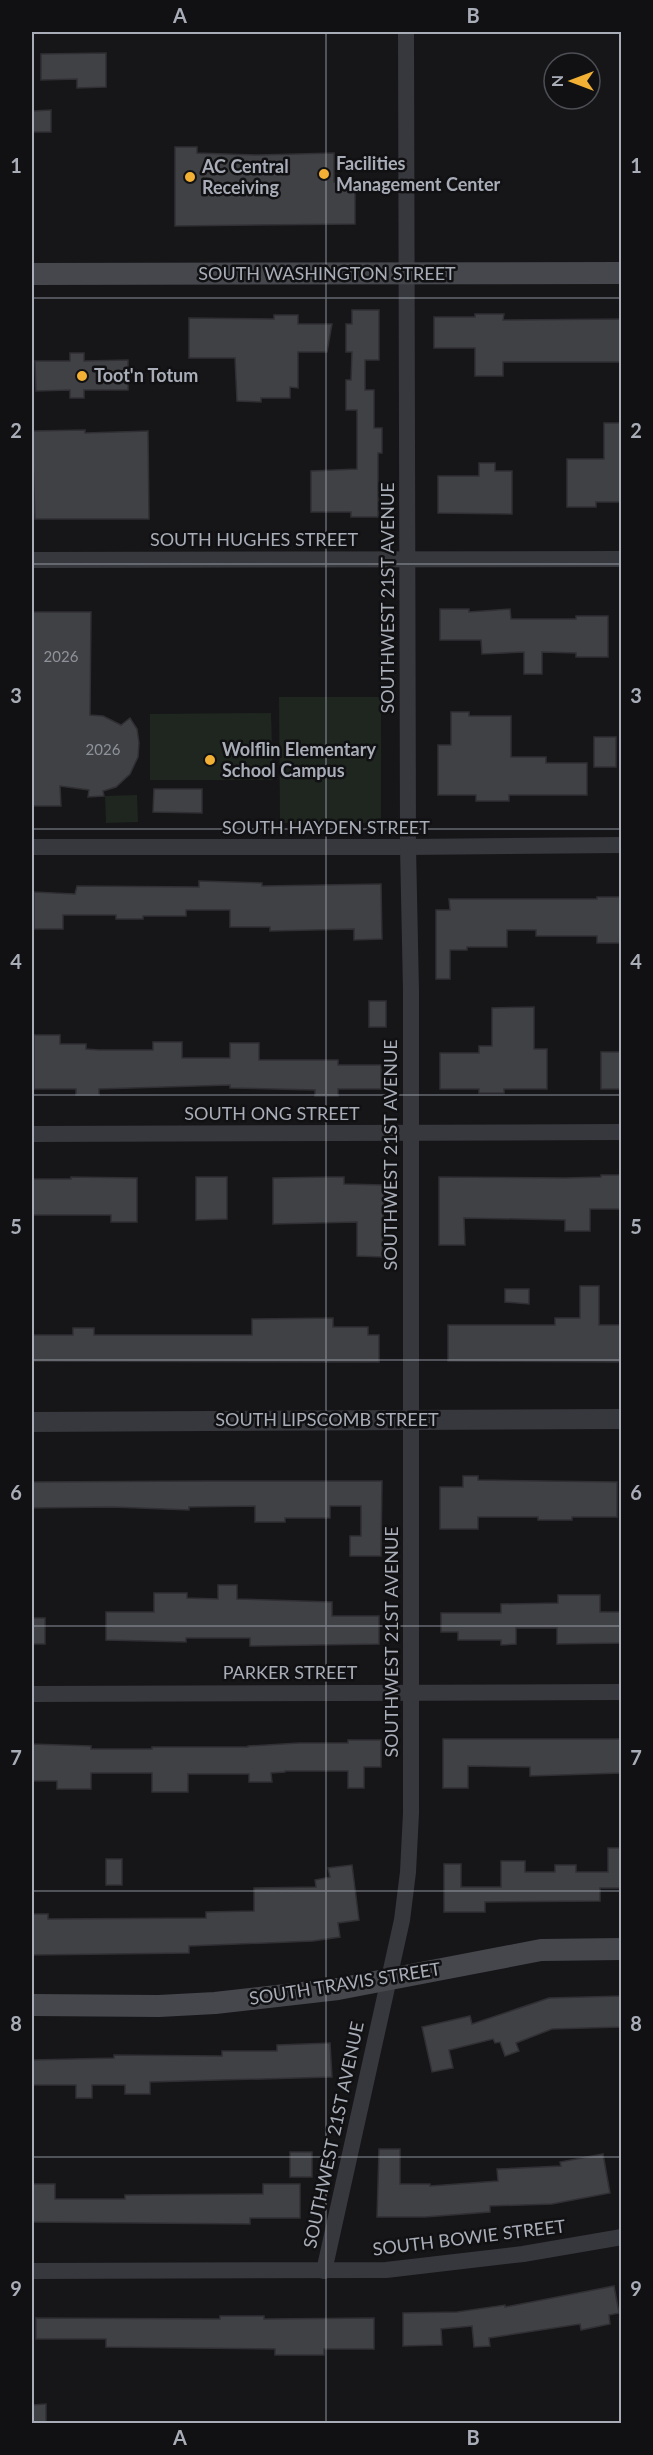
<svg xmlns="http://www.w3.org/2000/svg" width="653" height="2455" font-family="Lato,sans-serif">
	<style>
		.green { fill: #1e261f }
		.building { fill: #404145; stroke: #303034; stroke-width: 1.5 }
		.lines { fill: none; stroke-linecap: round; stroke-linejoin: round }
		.minor { stroke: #37383d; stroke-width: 16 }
		.tertiary { stroke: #37383d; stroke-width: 20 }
		.secondary { stroke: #45474d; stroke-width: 22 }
		.grid { fill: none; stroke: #a8adb8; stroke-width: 1.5; stroke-opacity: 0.55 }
		.poi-dot { fill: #f2b134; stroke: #111113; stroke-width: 2 }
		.labels { text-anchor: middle; stroke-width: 5; stroke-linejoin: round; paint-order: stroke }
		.number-label { font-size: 15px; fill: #8e929b }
		.poi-label { font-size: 18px; font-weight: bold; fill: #a8adb8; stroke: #111113; text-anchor: start }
		.street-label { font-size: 18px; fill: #a8adb8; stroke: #111113 }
		.neatline { fill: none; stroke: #a8adb8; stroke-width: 2 }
		.grid-label { font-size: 20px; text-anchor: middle; font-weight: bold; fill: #a8adb8 }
	</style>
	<rect width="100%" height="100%" fill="#161618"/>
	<g class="green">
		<path d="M279 697H381V823H280Z"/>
		<path d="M271 713 273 780H150V714Z"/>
		<path d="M137 795 138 822 106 823 105 796Z"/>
	</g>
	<g class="building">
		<path d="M106 53V87L77 88V79L41 80V54Z"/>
		<path d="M51 110V132H33V111Z"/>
		<path d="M175 147H197V153L257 155 334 153V182H355V224L175 226Z"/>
		<path d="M352 310H379V360H365V390H374V428H382V453H378V517H351V512H311V471L357 469V410H346V380H351L352 352H346V324H352Z"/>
		<path d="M475 314H504L503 320 621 319V362H503V376H475V348H434V317H475Z"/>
		<path d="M274 315H298V324H332L327 352H298V388L290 387V398H261V402L237 401 235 358H189V318L274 319Z"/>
		<path d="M70 353H84V361L128 360V390H84V398H70V390L36 391 35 361H70Z"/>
		<path d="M604 423H620L621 502H596V507H567V459H604Z"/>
		<path d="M85 430V433L148 431 149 519H35L32 431Z"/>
		<path d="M479 463H495V471H512V514L438 513V476H479Z"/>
		<path d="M440 609H469V612L510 609 511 619H576V616H608V657H576V653L542 652V674H524V652L482 654 481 640H440Z"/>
		<path d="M32 612H91L90 715 103 716 121 725 130 718 137 729 139 743 138 757 130 774 116 787 103 791 104 796 88 797 89 790 60 786 61 806H32Z"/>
		<path d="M451 712H469V716H511V757H546V763H587V795H509V801H476V795H438V745H451Z"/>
		<rect x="594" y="737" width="22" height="30"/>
		<path d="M154 789H202V813L153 812Z"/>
		<path d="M199 881 262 883V886L381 884 382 939 354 940V929L270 931V927H230V910H186V916H143V919H116V915H63V929H34V892L75 894 77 886 199 887Z"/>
		<path d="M597 897H620V943H597V936H536V930H507V947H467V950H450V979H436V910H450L449 899H597Z"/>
		<rect x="369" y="1001" width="17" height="26"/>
		<path d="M534 1007V1049H547V1089H504V1093H479V1089H440V1053H479V1046H492V1008Z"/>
		<path d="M34 1035H60V1044H86V1049L99 1050H153V1042H182V1058H230V1043H259V1060H338V1065H381V1089H338V1096H315V1090L230 1088V1085L99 1089V1095H76V1089H34Z"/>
		<rect x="601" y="1052" width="20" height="37"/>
		<path d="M601 1175H621V1209H590V1231H565V1220L464 1218 465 1245H439V1177L565 1178 601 1177Z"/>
		<path d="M71 1177 137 1178V1222H111V1215H32V1179H71Z"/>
		<path d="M196 1177H227V1219L196 1220Z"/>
		<path d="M329 1177H344V1184L384 1185 382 1257 357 1256V1222L273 1224V1178Z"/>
		<path d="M580 1286H599V1325H620V1362L448 1361V1325H555V1318H580Z"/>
		<path d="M505 1289H529V1304L505 1302Z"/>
		<path d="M333 1318V1327H368V1335H379V1362L32 1361V1335H73V1328H94V1335H252V1319Z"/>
		<path d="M463 1476H478V1480L617 1482V1517H572V1520H538V1517H478V1529H440V1487H463Z"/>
		<path d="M205 1481H382L381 1556H350V1536H361V1506H330V1518H285V1522H255V1506L189 1507V1510L113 1507 32 1508V1482Z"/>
		<path d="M218 1585H237V1599L332 1602V1616H379V1644L250 1646V1638H186V1642L106 1640V1612H154V1593H187V1598L218 1599Z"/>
		<path d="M558 1595H600V1612H621V1643L557 1644V1628H516V1644L501 1645V1640H458V1632H441V1613H501V1604L558 1603Z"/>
		<rect x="32" y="1618" width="13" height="26"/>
		<path d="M443 1739H621V1773L530 1776V1767L468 1766V1788H443Z"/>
		<path d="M348 1740H381V1767H364V1788H348V1771H285V1772L271 1773 272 1782H249V1774H188V1792H152V1773H91V1789H57V1781H32V1744L91 1746V1749H152V1747H248V1746L299 1743H348Z"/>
		<path d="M608 1848H621V1888H600V1901L485 1902V1912H444V1864H461V1887H501V1861H525V1872H555V1865H576V1872H608Z"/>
		<rect x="106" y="1859" width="16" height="26"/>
		<path d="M352 1865 359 1920 338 1923 340 1937 313 1941 189 1946V1953L32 1955V1914H48V1919L206 1918V1912L254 1911V1888L316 1887 315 1880 330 1877 328 1868Z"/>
		<path d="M621 1996V2027L552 2029 516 2043 519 2051 505 2056 500 2042 495 2043 493 2039 449 2050 453 2068 432 2072 422 2027 470 2016 472 2024 549 1998Z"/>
		<path d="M330 2043 332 2077 150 2082V2094H125V2085H92V2098H76V2085H32V2060L114 2058V2055L222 2056V2051H277V2045Z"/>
		<path d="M379 2149H400V2184H430V2186L498 2181 497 2169 561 2166 560 2162 603 2154 610 2193 552 2204 490 2206V2212L425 2217H377Z"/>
		<rect x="290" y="2152" width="22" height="25"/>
		<path d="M32 2184H55V2199H125V2195L263 2194V2184H300V2218H250V2224L32 2222Z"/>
		<path d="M614 2286 619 2313 609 2315 610 2324 581 2330 580 2324 489 2338 490 2346 474 2347 472 2326 441 2329 442 2345 403 2346V2313L457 2312 505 2305V2307Z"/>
		<path d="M220 2316H264V2319L374 2318V2349H324V2355H275V2349L106 2347V2339H36V2318L220 2319Z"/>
		<path d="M46 2404V2424H32V2405Z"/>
	</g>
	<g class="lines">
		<g class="minor">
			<path d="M32 560 622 559"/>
			<path d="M32 847H408L622 845"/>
			<path d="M32 1134 622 1132"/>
			<path d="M32 1694 622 1692"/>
			<path d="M32 2271 386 2270 523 2254 622 2237"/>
			<path d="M324 2271 402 1920 408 1872 411 1813V991L408 847 406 32"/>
		</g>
		<path class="tertiary" d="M32 1422 622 1419"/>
		<g class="secondary">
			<path d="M32 274 622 273"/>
			<path d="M32 2005 159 2006 215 2003 338 1989 541 1950 622 1949"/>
		</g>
	</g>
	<path class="grid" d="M326 32V2424M32 298H622M32 564H622M32 829H622M32 1095H622M32 1360H622M32 1626H622M32 1891H622M32 2157H622"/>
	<g class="poi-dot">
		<circle cx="324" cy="174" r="6"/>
		<circle cx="190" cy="177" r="6"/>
		<circle cx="82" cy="376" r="6"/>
		<circle cx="210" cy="760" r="6"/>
	</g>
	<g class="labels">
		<g class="number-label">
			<text x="61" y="662">2026</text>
			<text x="103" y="755">2026</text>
		</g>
		<g class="poi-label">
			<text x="336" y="170">Facilities<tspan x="336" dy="21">Management Center</tspan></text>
			<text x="202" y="173">AC Central<tspan x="202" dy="21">Receiving</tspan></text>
			<text x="94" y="382">Toot'n Totum</text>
			<text x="222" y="756">Wolflin Elementary<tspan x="222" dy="21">School Campus</tspan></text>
		</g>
		<g class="street-label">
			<text x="327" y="280">SOUTH WASHINGTON STREET</text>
			<text x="254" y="546">SOUTH HUGHES STREET</text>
			<text transform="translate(388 598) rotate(-90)" y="6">SOUTHWEST 21ST AVENUE</text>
			<text x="326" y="834">SOUTH HAYDEN STREET</text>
			<text x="272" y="1120">SOUTH ONG STREET</text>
			<text transform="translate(391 1155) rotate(-90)" y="6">SOUTHWEST 21ST AVENUE</text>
			<text x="327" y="1426">SOUTH LIPSCOMB STREET</text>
			<text transform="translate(392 1642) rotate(-90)" y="6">SOUTHWEST 21ST AVENUE</text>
			<text x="290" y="1679">PARKER STREET</text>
			<text transform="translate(345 1984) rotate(-9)" y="6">SOUTH TRAVIS STREET</text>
			<text transform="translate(334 2135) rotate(-78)" y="6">SOUTHWEST 21ST AVENUE</text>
			<text transform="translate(469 2238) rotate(-7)" y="6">SOUTH BOWIE STREET</text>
		</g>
	</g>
	<rect width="653" height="2455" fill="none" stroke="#111113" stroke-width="66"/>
	<g transform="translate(572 81) rotate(270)"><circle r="28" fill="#111113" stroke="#4d4f55" stroke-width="1.5"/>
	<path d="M0-4.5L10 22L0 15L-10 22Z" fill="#f2b134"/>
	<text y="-9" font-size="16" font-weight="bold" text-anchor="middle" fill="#a8adb8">N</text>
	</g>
	<rect x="33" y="33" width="587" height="2389" class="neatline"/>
	<g class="grid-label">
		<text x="180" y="23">A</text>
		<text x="473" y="23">B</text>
		<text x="16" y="173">1</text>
		<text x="636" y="173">1</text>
		<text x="16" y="438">2</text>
		<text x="636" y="438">2</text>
		<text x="16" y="703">3</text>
		<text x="636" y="703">3</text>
		<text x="16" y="969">4</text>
		<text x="636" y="969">4</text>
		<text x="16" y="1234">5</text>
		<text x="636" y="1234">5</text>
		<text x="16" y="1500">6</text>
		<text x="636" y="1500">6</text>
		<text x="16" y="1765">7</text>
		<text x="636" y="1765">7</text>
		<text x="16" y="2031">8</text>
		<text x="636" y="2031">8</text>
		<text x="16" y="2296">9</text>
		<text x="636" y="2296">9</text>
		<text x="180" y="2445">A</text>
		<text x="473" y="2445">B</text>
	</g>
</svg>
